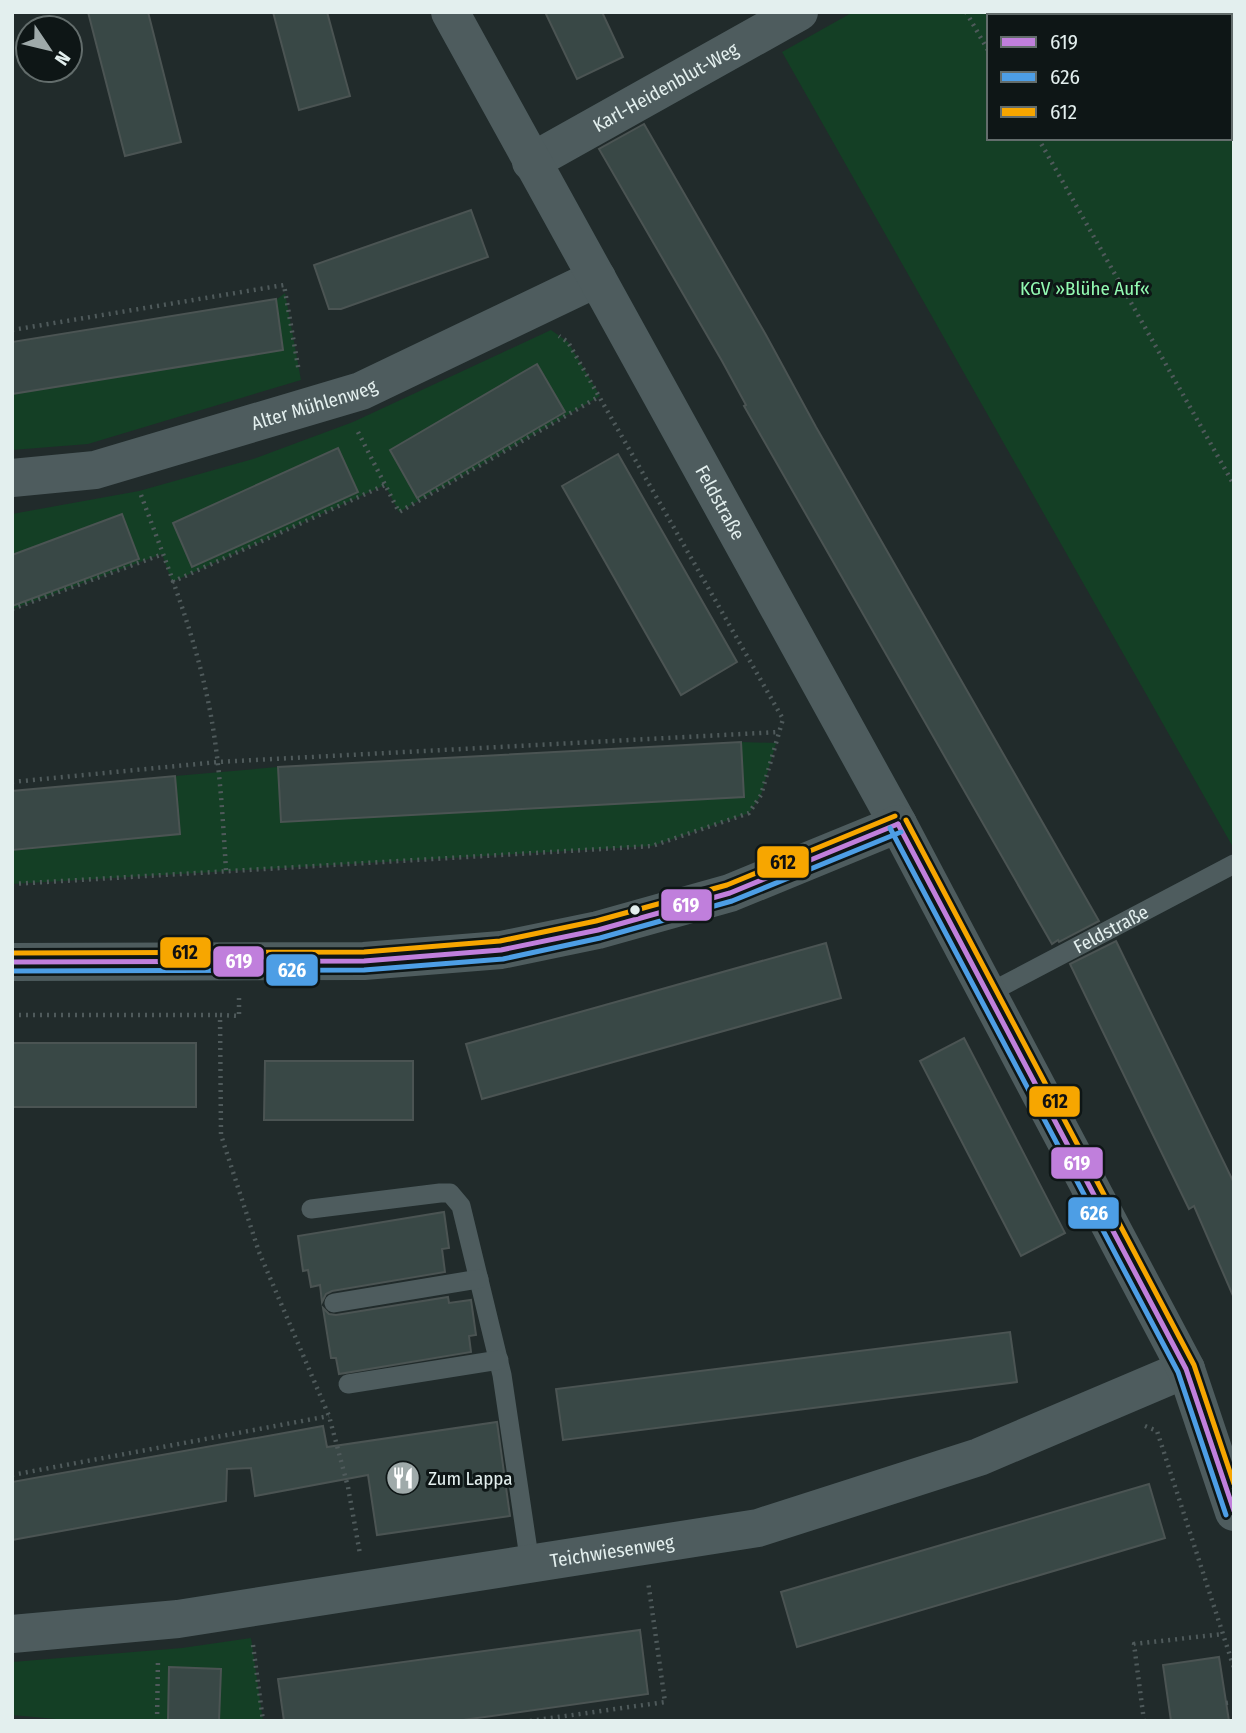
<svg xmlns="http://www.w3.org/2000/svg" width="1246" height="1733" font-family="'Fira Sans Condensed',sans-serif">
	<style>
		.green { fill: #143f25; fill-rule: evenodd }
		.building { fill: #394846; stroke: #4b5453; stroke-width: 2 }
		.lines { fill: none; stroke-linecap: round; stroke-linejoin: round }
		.path { stroke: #4f5a5b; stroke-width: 4.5; stroke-dasharray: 2 5; stroke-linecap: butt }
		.service { stroke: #4e5c5e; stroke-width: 19 }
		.minor { stroke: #4e5c5e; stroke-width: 38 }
		.tertiary { stroke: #4e5c5e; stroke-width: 38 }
		.bus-1-casing { stroke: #0e1616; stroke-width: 10 }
		.bus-2-casing { stroke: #0e1616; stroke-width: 10 }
		.bus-3-casing { stroke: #0e1616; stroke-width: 10 }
		.bus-1 { stroke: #c07fdc; stroke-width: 5 }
		.bus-2 { stroke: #4d9ee5; stroke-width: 5 }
		.bus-3 { stroke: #f7a600; stroke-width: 5 }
		.bus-dot { fill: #e3efee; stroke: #0e1616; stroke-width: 2.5 }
		.labels { text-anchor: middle; stroke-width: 6; stroke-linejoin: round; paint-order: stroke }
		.street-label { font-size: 19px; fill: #e3efee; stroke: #0e1616 }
		.park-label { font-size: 19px; fill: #93fab2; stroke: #0e1616 }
		.poi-label { font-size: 19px; fill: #e3efee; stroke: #0e1616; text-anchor: start }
		.line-badge { stroke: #0e1616; stroke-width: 2.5 }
		.badge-label { font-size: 19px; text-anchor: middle; font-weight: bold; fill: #fff }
		.pale-badge-label { font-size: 19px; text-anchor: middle; font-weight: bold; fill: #111 }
	</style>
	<rect width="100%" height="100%" fill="#212b2b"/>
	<g class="green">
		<path d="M853 12H1234V849L782 52ZM989 16H1230V138H989Z"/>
		<path d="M285 293 301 380 88 444 12 450V394L283 350 276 300Z"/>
		<path d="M551 330 568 342 600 396 399 512 385 485 172 582 162 554 12 609V514L139 491 253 459 353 422Z"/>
		<path d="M741 742 776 743 761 795 749 813 652 846 12 884V850L175 776 278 767 281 822 743 797Z"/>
		<path d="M251 1638 263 1721H219L221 1669 169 1667 168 1721H78L12 1715V1662L182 1648Z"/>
	</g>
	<g class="building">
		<path d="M88 12H148L181 142 125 156Z"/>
		<path d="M273 12H327L350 96 299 110Z"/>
		<path d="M545 12H602L623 57 577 79Z"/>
		<path d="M644 124 766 335 816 427 1099 921 1059 942 1058 940 1052 944 744 406 746 405 722 361 599 149Z"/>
		<path d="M471 210 488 257 341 309H329L314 265Z"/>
		<path d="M276 299 283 350 12 394V342Z"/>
		<path d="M537 364 565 412 417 498 390 450Z"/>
		<path d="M338 448 358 492 192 567 173 523Z"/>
		<path d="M618 454 737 662 681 695 562 486Z"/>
		<path d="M122 514 139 559 12 606V555Z"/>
		<path d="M741 742 744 797 281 822 278 767Z"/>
		<path d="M175 776 180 834 12 850V791Z"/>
		<path d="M1116 941 1234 1183V1298L1194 1206 1189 1209 1070 964Z"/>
		<path d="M826 943 841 998 482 1099 466 1044Z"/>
		<path d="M964 1038 1065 1233 1021 1256 920 1061Z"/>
		<rect x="12" y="1043" width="184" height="64"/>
		<path d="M265 1061H413V1120H264Z"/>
		<path d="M444 1212 449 1248 442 1249 445 1272 332 1291 326 1294 322 1302 320 1285 311 1287 308 1270 303 1271 298 1236Z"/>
		<path d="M448 1297 449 1303 471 1300 476 1335 469 1336 471 1352 339 1374 336 1358H331L323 1308 329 1314 336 1315Z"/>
		<path d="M1010 1332 1017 1382 563 1440 556 1389Z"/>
		<path d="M497 1422 510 1516 377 1535 368 1475 255 1496 251 1468 227 1469 226 1501 12 1540V1482L323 1426 327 1447Z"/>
		<path d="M1149 1484 1165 1538 797 1647 781 1592Z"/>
		<path d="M640 1630 648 1694 456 1721H284L278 1679Z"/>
		<path d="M1219 1657 1229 1721H1171L1163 1665Z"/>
		<path d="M169 1667 221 1669 219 1721H168Z"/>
	</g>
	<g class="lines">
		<g class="path">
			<path d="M966 12 989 52"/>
			<path d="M1038 138 1234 485"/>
			<path d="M12 330 284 285 299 372"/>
			<path d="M358 432 399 512 600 396"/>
			<path d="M141 495C164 557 189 619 204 683 219 744 222 807 226 870"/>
			<path d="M172 582 385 485"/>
			<path d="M12 609 163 554"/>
			<path d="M12 782 218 762 779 732"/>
			<path d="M12 884 652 846 749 813 761 795 783 719 568 342 559 336"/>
			<path d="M239 998V1016L220 1015 221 1135 259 1252 329 1416 348 1487 360 1554"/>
			<path d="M12 1015H220"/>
			<path d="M1145 1426 1157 1431 1234 1668"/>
			<path d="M12 1475 329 1416"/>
			<path d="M253 1645 263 1721"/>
			<path d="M1226 1703 1234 1702"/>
			<path d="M157 1721 158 1658"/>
			<path d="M530 1721 665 1702 648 1581"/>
			<path d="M1144 1721 1134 1644 1223 1634"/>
		</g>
		<g class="service">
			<path id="s1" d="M987 994 1234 864"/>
			<path d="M311 1209 440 1193H450L461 1206 502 1375 530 1564"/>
			<path d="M334 1303 479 1279"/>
			<path d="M348 1384 499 1360"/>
		</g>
		<g class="minor">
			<path id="s2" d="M531 162 799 12"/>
			<path id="s3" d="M12 478 95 470 361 391 597 278"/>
			<path id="s4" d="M12 1634 178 1619 758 1528 979 1457 1186 1369"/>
		</g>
		<g class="tertiary">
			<path id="s5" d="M450 12 898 824 1186 1369 1234 1512"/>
			<path d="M12 962 364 961 501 950 598 930 730 893 898 824"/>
		</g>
		<g class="bus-1-casing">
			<g id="bus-1">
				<path d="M898 824 1186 1369 1234 1511"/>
				<path d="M12 962 364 961 501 950 598 930 730 893 898 824"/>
			</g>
		</g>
		<g class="bus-2-casing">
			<g id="bus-2">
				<path d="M890 828 1178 1372 1226 1515"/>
				<path d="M12 971 364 970 503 959 600 938 732 901 901 832"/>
			</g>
		</g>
		<g class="bus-3-casing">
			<g id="bus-3">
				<path d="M906 820 1194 1365 1234 1484"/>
				<path d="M12 953 364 952 500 941 596 921 727 885 895 816"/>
			</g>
		</g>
		<use href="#bus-1" class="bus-1"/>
		<use href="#bus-2" class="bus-2"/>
		<use href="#bus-3" class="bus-3"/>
	</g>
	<defs>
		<g id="restaurant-disc" transform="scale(1.75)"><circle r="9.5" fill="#9faaaa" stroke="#0e1616"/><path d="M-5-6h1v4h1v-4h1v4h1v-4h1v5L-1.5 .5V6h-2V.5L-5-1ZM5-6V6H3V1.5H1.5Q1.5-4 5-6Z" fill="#fff"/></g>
	</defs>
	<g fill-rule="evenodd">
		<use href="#restaurant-disc" x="403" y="1478"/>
	</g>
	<circle class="bus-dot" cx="635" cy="910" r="6"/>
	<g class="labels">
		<g class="street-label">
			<text dy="7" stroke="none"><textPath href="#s2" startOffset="154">Karl-Heidenblut-Weg</textPath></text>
			<text dy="7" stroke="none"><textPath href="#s3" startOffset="312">Alter Mühlenweg</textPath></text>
			<text dy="7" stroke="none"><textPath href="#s5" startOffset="560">Feldstraße</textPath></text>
			<text dy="7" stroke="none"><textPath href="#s1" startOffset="140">Feldstraße</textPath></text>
			<text dy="7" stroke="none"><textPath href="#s4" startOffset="606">Teichwiesenweg</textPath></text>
		</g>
		<g class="park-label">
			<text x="1085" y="295">KGV »Blühe Auf«</text>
		</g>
		<g class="poi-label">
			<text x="428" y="1485">Zum Lappa</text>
		</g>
	</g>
	<g class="line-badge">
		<rect x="756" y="845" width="54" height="34" rx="7" fill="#f7a600"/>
		<rect x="660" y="888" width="53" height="34" rx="7" fill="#c07fdc"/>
		<rect x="159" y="936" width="53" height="33" rx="7" fill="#f7a600"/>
		<rect x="212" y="945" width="53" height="33" rx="7" fill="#c07fdc"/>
		<rect x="265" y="953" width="54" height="34" rx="7" fill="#4d9ee5"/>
		<rect x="1028" y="1085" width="53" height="33" rx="7" fill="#f7a600"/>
		<rect x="1050" y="1146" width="54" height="34" rx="7" fill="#c07fdc"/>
		<rect x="1067" y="1196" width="53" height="34" rx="7" fill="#4d9ee5"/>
	</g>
	<g class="badge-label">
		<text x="686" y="912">619</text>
		<text x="239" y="968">619</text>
		<text x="292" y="977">626</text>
		<text x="1077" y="1170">619</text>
		<text x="1094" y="1220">626</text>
	</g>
	<g class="pale-badge-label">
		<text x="783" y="869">612</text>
		<text x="185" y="959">612</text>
		<text x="1055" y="1108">612</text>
	</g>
	<rect width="1246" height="1733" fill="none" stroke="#e3efee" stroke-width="28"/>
	<rect x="987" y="14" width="245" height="126" fill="#0e1616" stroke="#636d6c" stroke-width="2"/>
	<rect x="1001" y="37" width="35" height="10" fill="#c07fdc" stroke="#636d6c" stroke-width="2"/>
	<text x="1050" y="49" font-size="21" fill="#e3efee">619</text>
	<rect x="1001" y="72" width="35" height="10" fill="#4d9ee5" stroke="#636d6c" stroke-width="2"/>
	<text x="1050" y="84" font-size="21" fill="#e3efee">626</text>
	<rect x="1001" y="107" width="35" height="10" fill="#f7a600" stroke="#636d6c" stroke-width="2"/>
	<text x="1050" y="119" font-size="21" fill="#e3efee">612</text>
	<g transform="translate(49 49) rotate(125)"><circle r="33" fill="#0e1616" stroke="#636d6c" stroke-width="2"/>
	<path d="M0-5L12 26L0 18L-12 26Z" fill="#9faaaa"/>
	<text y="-10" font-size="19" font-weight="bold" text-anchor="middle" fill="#e3efee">N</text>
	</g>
</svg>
